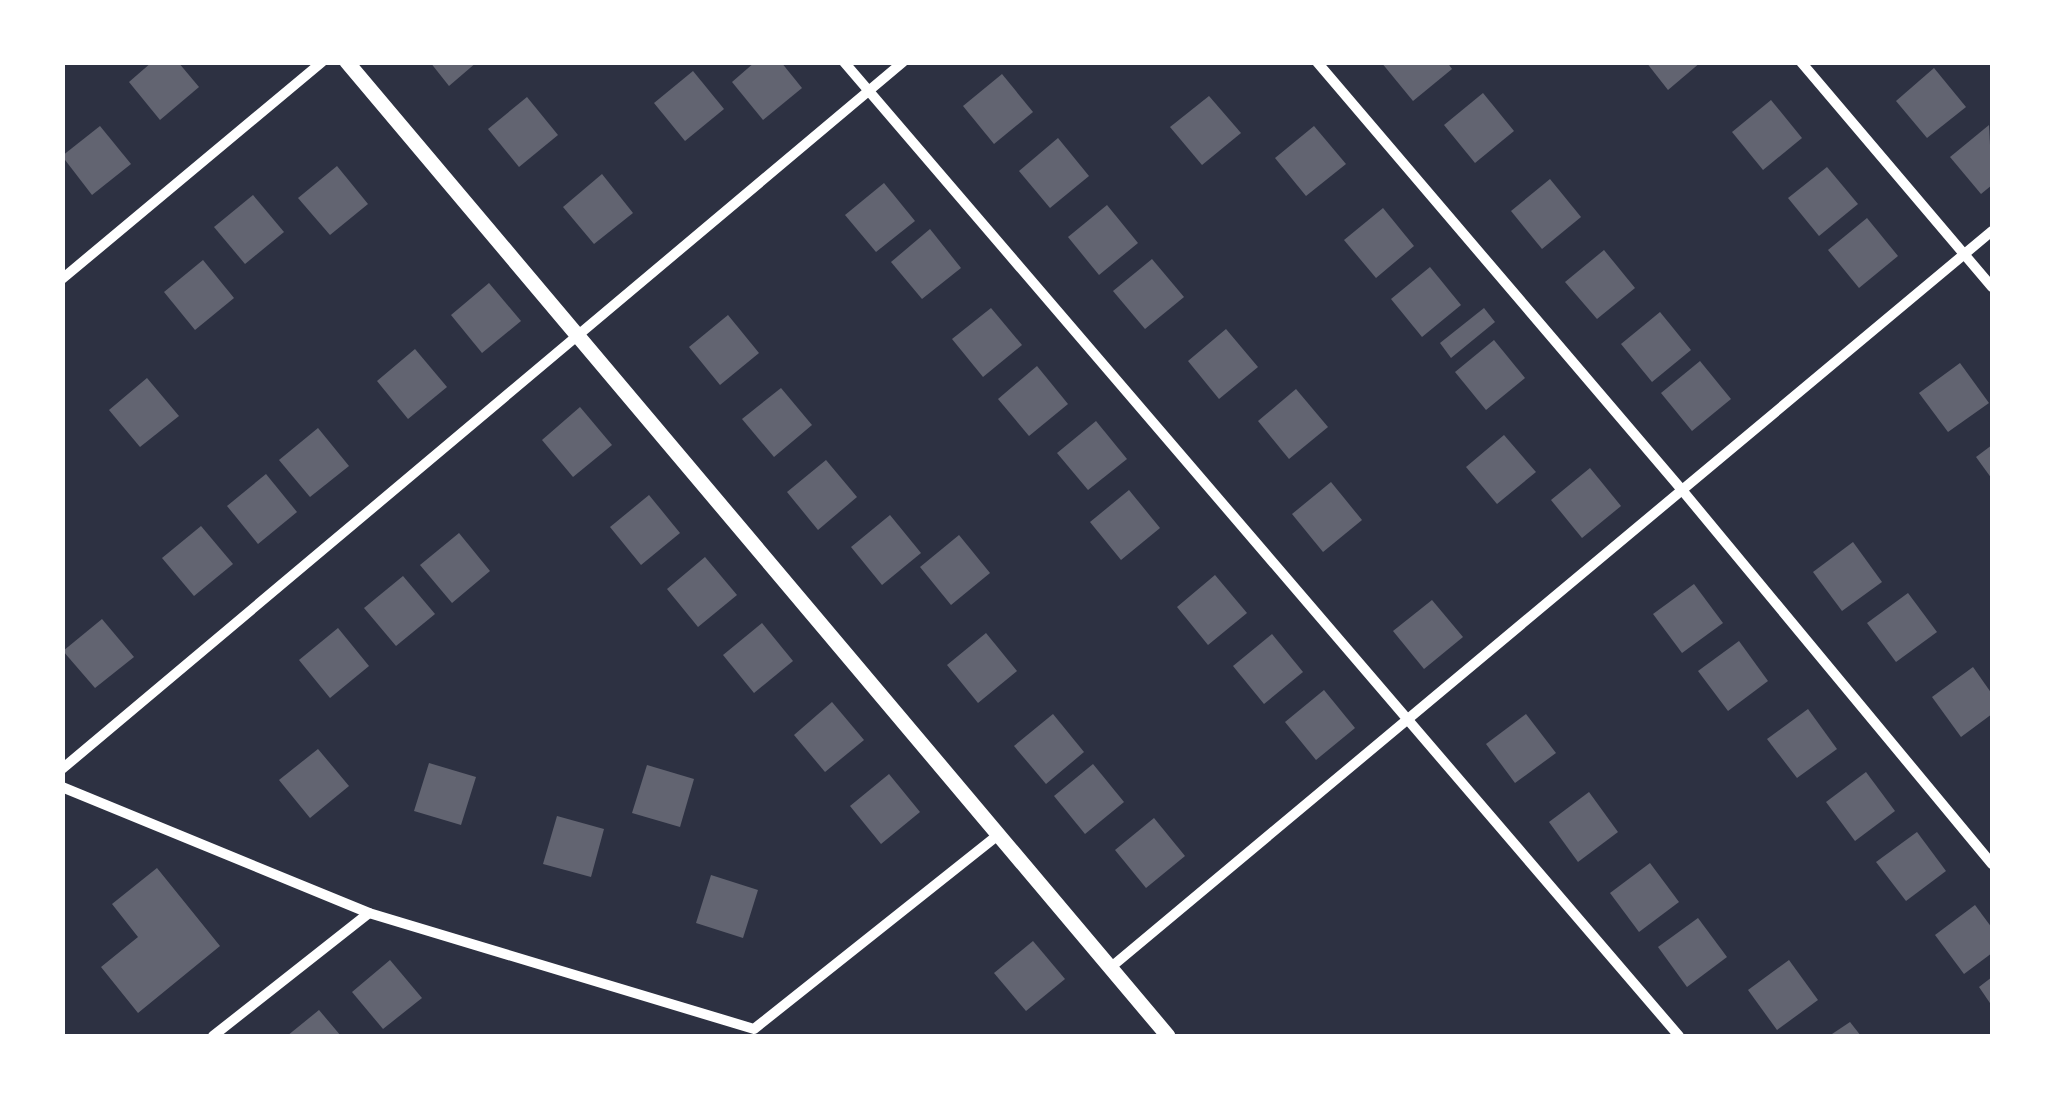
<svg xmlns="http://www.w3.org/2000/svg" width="2055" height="1099" font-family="Mulish,sans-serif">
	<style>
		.building { fill: #626471 }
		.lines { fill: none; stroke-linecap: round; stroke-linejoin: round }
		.minor { stroke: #fff; stroke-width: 10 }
		.tertiary { stroke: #fff; stroke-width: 15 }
	</style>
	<rect width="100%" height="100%" fill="#2d3142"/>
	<g class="building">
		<path d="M152 62H178L199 87 160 120 129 82Z"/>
		<path d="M430 62H477L449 86Z"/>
		<path d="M755 62H781L802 88 763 120 732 82Z"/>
		<path d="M1381 62H1447L1452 69 1413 101Z"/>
		<path d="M1646 62H1701L1668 90Z"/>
		<path d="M1934 68 1966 107 1927 138 1896 101Z"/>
		<path d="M693 71 724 109 685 141 654 103Z"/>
		<path d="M1002 74 1033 112 994 144 963 106Z"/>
		<path d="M1483 93 1514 131 1475 163 1444 125Z"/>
		<path d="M1209 96 1241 133 1202 165 1170 127Z"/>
		<path d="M527 97 558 135 519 167 488 129Z"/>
		<path d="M1771 100 1802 138 1763 170 1732 132Z"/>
		<path d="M1989 125 1992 185 1981 194 1950 157Z"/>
		<path d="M100 126 131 164 92 195 62 156Z"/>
		<path d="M1314 126 1346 164 1306 196 1275 158Z"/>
		<path d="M1058 138 1089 176 1050 208 1019 171Z"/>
		<path d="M337 166 368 204 330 235 298 198Z"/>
		<path d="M1827 167 1858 204 1819 236 1788 198Z"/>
		<path d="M602 174 633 213 594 244 563 207Z"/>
		<path d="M1550 179 1581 217 1542 249 1511 211Z"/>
		<path d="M884 183 915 221 876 252 845 215Z"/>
		<path d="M253 195 284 232 245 264 214 227Z"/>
		<path d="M1107 205 1138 243 1099 275 1068 237Z"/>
		<path d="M1383 208 1414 246 1376 278 1344 240Z"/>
		<path d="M1867 218 1898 256 1859 288 1828 250Z"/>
		<path d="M930 229 961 268 922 299 891 262Z"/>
		<path d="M1604 250 1635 288 1597 319 1565 282Z"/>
		<path d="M1152 259 1184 297 1145 329 1113 291Z"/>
		<path d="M203 260 234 298 195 330 164 292Z"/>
		<path d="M1430 267 1461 305 1422 337 1391 299Z"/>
		<path d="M489 283 521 321 482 353 451 315Z"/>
		<path d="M991 308 1022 345 983 377 952 339Z"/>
		<path d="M1484 308 1495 322 1451 358 1440 343Z"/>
		<path d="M1660 312 1691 350 1652 382 1621 344Z"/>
		<path d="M728 315 759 353 720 385 689 347Z"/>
		<path d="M1226 329 1258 367 1219 399 1188 361Z"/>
		<path d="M1494 340 1525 378 1486 410 1455 372Z"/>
		<path d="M415 349 447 387 408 419 377 381Z"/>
		<path d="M1700 361 1731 399 1692 431 1661 393Z"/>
		<path d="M1960 363 1989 403 1948 432 1919 393Z"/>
		<path d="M1037 366 1068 404 1029 436 998 399Z"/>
		<path d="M147 378 179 416 140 447 109 410Z"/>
		<path d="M781 388 812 425 774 457 742 419Z"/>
		<path d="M1296 389 1328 427 1289 459 1258 421Z"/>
		<path d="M580 407 612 445 573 477 542 440Z"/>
		<path d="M1096 421 1127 459 1088 490 1057 453Z"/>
		<path d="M318 428 349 466 310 497 279 460Z"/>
		<path d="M1504 435 1536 472 1497 504 1466 467Z"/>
		<path d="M1992 445V479L1976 457Z"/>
		<path d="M826 460 857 497 818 530 787 492Z"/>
		<path d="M1590 468 1621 506 1582 538 1551 500Z"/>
		<path d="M266 474 297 512 258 544 227 506Z"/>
		<path d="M1331 482 1362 520 1323 552 1292 514Z"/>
		<path d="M1129 490 1160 528 1121 560 1090 522Z"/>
		<path d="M649 495 680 533 641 565 610 527Z"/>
		<path d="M890 515 921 553 882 585 851 547Z"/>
		<path d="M201 526 233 564 194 596 162 558Z"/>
		<path d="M459 533 490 571 452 603 420 565Z"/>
		<path d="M959 535 990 573 951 605 920 567Z"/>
		<path d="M1853 542 1882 582 1842 611 1813 572Z"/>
		<path d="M705 557 737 595 698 627 667 589Z"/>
		<path d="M1215 575 1247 613 1208 645 1177 607Z"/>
		<path d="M403 576 435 614 396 646 364 608Z"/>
		<path d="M1694 584 1723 623 1682 653 1653 614Z"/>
		<path d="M1908 593 1937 632 1896 662 1867 623Z"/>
		<path d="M1432 600 1463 637 1424 669 1393 631Z"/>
		<path d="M102 619 134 657 95 688 63 651Z"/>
		<path d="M762 623 793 661 754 693 723 655Z"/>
		<path d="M338 628 369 666 330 698 299 660Z"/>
		<path d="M986 633 1017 671 978 703 947 665Z"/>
		<path d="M1272 634 1303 672 1264 704 1233 666Z"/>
		<path d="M1739 641 1768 681 1728 711 1698 671Z"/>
		<path d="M1973 667 1992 694V714L1961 737 1932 697Z"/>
		<path d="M1324 690 1355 728 1316 760 1285 722Z"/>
		<path d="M832 702 864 740 825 772 794 735Z"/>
		<path d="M1808 709 1837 749 1797 778 1767 739Z"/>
		<path d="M1053 714 1084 752 1046 784 1014 746Z"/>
		<path d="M1526 714 1556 753 1515 783 1486 744Z"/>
		<path d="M318 749 349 786 310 818 279 780Z"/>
		<path d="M429 763 476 777 461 825 414 811Z"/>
		<path d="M1093 764 1124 802 1085 834 1054 796Z"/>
		<path d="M647 765 694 779 680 827 632 813Z"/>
		<path d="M1866 772 1895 811 1855 841 1826 802Z"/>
		<path d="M889 774 920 812 881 844 850 806Z"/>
		<path d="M1589 792 1618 832 1578 862 1549 822Z"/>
		<path d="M557 816 604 829 591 877 543 864Z"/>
		<path d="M1154 818 1185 856 1146 888 1115 850Z"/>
		<path d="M1917 832 1946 871 1906 901 1876 862Z"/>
		<path d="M1650 863 1679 902 1639 932 1610 893Z"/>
		<path d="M157 868 220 946 138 1013 101 967 138 937 112 904Z"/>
		<path d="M711 875 758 890 743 938 696 923Z"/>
		<path d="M1975 905 1992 928V953L1964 974 1935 935Z"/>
		<path d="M1698 918 1727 957 1687 987 1658 947Z"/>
		<path d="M1033 941 1065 979 1026 1011 994 973Z"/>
		<path d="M390 960 422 998 383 1029 352 992Z"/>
		<path d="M1789 960 1818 1000 1777 1030 1748 990Z"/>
		<path d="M1992 977V1006L1979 987Z"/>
		<path d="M319 1010 341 1036H287Z"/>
		<path d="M1850 1022 1861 1036H1829Z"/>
	</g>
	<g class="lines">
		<g class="minor">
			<path d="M844 62 1679 1036"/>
			<path d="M1317 62 1682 490 1992 864"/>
			<path d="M1801 62 1992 287"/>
			<path d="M62 279 322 62"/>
			<path d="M62 769 903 62"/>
			<path d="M62 787 369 913 754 1029 998 835"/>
			<path d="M1110 968 1992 231"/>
			<path d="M213 1036 369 913"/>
		</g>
		<path class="tertiary" d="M347 62 1168 1036"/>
	</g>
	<rect width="2055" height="1099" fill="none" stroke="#ffffff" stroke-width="130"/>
</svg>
